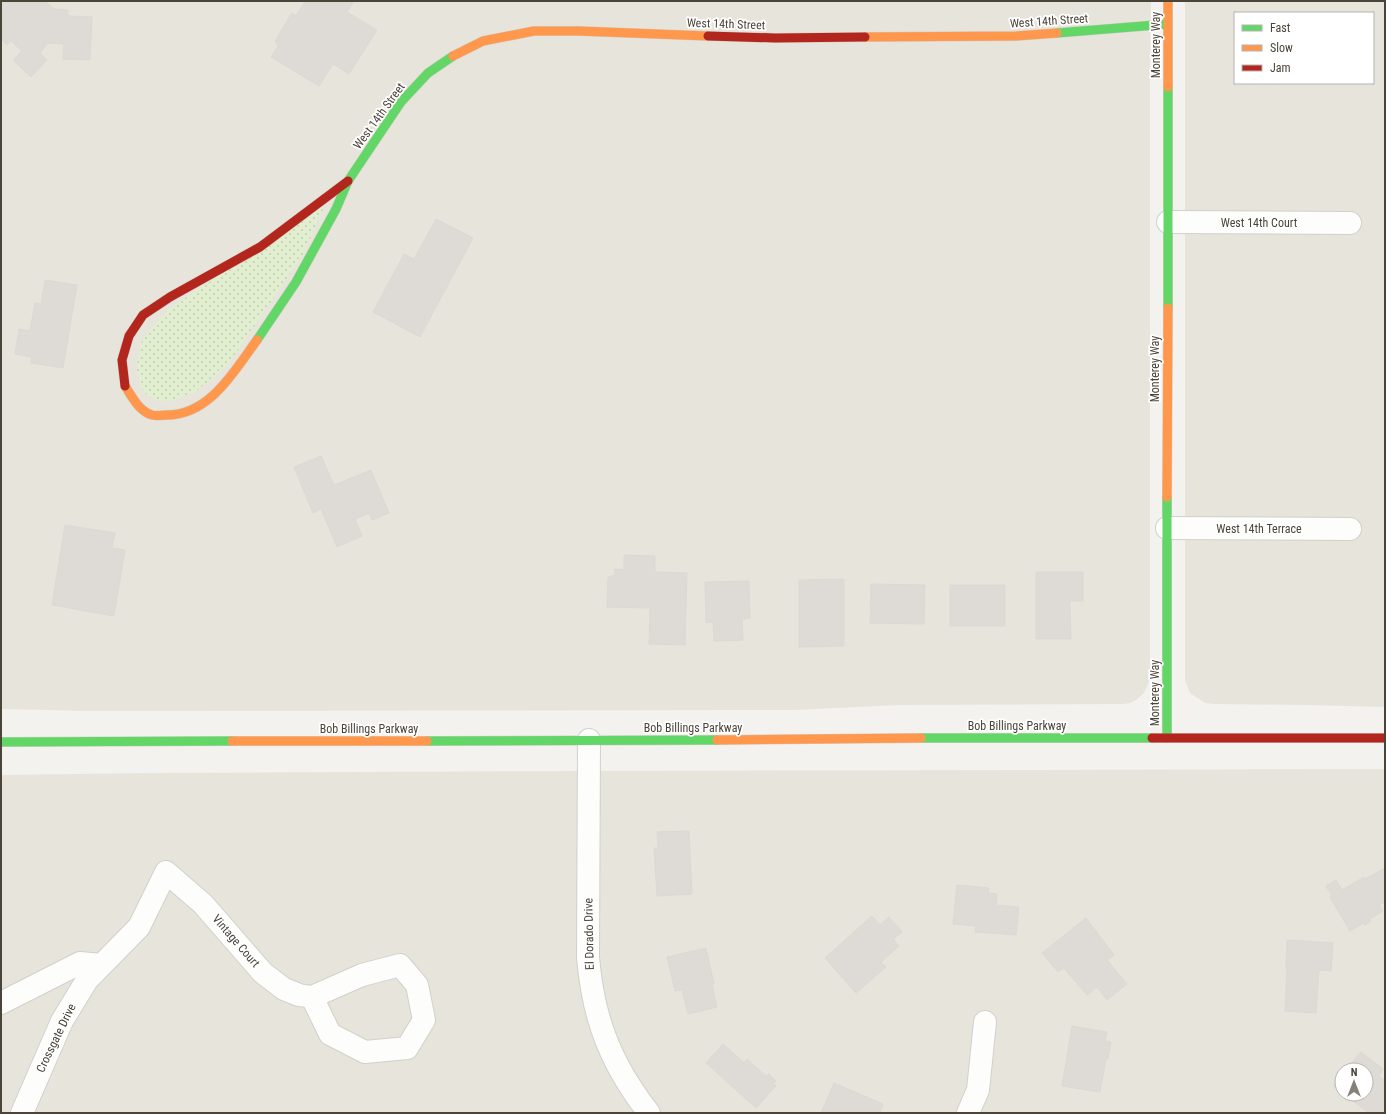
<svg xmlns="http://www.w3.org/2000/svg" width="1386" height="1114" font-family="'Roboto Condensed',sans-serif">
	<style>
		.residential { fill: #e7e4dc; fill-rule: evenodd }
		.grass { fill: url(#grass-dots) }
		.building { fill: #dedbd6; stroke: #dcd9d4 }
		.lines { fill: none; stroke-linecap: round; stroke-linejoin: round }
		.street-casing { stroke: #d2d0cb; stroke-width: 24 }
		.fast-casing { stroke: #d3cfc5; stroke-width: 10 }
		.slow-casing { stroke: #d3cfc5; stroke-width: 10 }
		.jam-casing { stroke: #d3cfc5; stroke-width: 10 }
		.street { stroke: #fdfdfc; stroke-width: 22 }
		.fast { stroke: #63d668; stroke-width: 9 }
		.slow { stroke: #ff974d; stroke-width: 9 }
		.jam { stroke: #b3261e; stroke-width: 9 }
		.labels { text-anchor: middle; stroke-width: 3.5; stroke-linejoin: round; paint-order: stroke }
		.street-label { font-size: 12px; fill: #4b4439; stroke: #fff }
	</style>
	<defs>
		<pattern id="grass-dots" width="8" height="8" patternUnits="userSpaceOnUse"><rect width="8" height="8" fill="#e1eecf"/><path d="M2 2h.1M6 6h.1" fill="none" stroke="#c3cdb2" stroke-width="1.8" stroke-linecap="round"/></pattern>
	</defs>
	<rect width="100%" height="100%" fill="#f4f2ee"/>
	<g class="residential">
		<path d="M1 1H1151L1150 67V678L1147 687 1143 694 1136 700 1130 703 1123 704 900 705 795 710 90 711 1 709Z"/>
		<path d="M1185 1H1385V707L1306 705 1215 704 1205 703 1190 693 1185 680ZM1235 13H1373V83H1235Z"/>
		<path d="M1385 769V1113H1V775L156 773 573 771ZM1342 1070H1366V1094H1342Z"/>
	</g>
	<path class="grass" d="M325 205 302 256 227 366 195 392 180 398 168 401 157 400 148 396 141 388 137 370 138 359 142 341 150 330 169 309Z"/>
	<g class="building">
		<path d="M1 1H46L54 9 68 10V16L92 17 90 60 63 59 64 44 48 43 40 53 47 60 31 77 13 60 22 51 11 41 7 45 1 39Z"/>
		<path d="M305 1H354L347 12 377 30 349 74 333 64 319 86 271 57 278 46 275 41 292 13 296 16Z"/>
		<path d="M436 219 473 238 420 337 373 312 404 254 414 259Z"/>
		<path d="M45 280 77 285 63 368 31 363V357L15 354 19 329 30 331 35 303 41 304Z"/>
		<path d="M321 456 334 485 371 470 389 513 372 520 369 513 355 519 362 536 337 547 321 509 313 513 294 467Z"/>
		<path d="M65 525 115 533 112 548 125 550 114 616 52 605Z"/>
		<path d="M624 555 655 556V572L687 573 685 645 649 644 650 608 607 607 608 577 615 575 614 569 624 570Z"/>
		<path d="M1036 572H1083V601H1070L1071 639H1036Z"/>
		<path d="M844 579V646L799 647V580Z"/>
		<path d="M749 581 750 618 742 619 743 640 714 641 713 622 706 623 705 582Z"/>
		<path d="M871 584 925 585 924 624 870 623Z"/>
		<rect x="950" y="585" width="55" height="41"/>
		<path d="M689 831 692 894 657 896 654 848H658L657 832Z"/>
		<path d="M1385 868V902L1379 905 1383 911 1370 919 1371 921 1365 925 1364 923 1350 931 1330 897 1332 896 1326 886 1336 880 1342 890 1364 877 1365 879Z"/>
		<path d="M957 885 989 888 988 893 997 894 996 905 1019 907 1016 935 975 932 976 926 953 924Z"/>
		<path d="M872 916 880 925 889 917 902 932 893 939 899 946 881 962 886 967 856 993 825 958Z"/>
		<path d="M1086 918 1114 955 1107 960 1127 984 1107 1000 1097 987 1087 995 1064 968 1058 972 1042 953Z"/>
		<path d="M1287 940 1333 943 1331 971 1319 970 1316 1013 1285 1011 1287 968H1286Z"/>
		<path d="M706 948 714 984H712L717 1007 688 1014 682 990 675 991 667 957Z"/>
		<path d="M1072 1026 1107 1032 1105 1041 1111 1042 1108 1059H1106L1100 1092 1062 1086Z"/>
		<path d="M723 1044 744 1063 747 1059 766 1076 769 1074 776 1081 773 1084 776 1086 756 1108 706 1063Z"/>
		<path d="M1361 1052 1383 1069 1379 1076 1385 1081V1113H1369L1344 1094H1366V1070H1346Z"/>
		<path d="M1342 1076V1092L1334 1086Z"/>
		<path d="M834 1083 883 1104 880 1113H821Z"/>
	</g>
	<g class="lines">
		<g class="street-casing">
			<g id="street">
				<path d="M1168 222 1350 223"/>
				<path d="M1167 528 1350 529"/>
				<path d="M589 740 588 958C590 979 593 999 599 1019 609 1054 627 1085 649 1113"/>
				<path d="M1 1003 80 963 101 965"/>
				<path d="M22 1113 62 1021 87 980 139 927 166 872 203 904 263 973 284 989 299 995 312 997 362 975 400 965 417 985 424 1020 407 1048 365 1052 330 1034 312 997"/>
				<path d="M968 1113 978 1090 985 1022"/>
			</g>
		</g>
		<g class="fast-casing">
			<g id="fast">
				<path d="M1057 33 1168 24"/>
				<path d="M1168 308V87"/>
				<path d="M257 340 296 282 336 209 348 181 401 102 428 73 453 56"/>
				<path d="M921 738H1152"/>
				<path d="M1167 738V497"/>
				<path d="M427 741 717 740"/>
				<path d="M1 742 232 741"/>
			</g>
		</g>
		<g class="slow-casing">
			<g id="slow">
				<path d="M865 37 1016 36 1057 33"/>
				<path d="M453 56 483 41 534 31H579L708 36"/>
				<path d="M1168 87V1"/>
				<path d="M125 386C132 397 139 411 152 415 156 416 163 415 167 415 210 415 235 370 257 340"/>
				<path d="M1167 497 1168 308"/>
				<path d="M717 740 921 738"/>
				<path d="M232 741H427"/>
			</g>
		</g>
		<g class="jam-casing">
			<g id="jam">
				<path d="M708 36 775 38 865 37"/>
				<path d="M125 386 122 360 129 336 143 315 170 297 260 247 348 181"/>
				<path d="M1152 738H1385"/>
			</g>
		</g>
		<use href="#street" class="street"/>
		<use href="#fast" class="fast"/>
		<use href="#slow" class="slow"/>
		<use href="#jam" class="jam"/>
	</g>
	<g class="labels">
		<g class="street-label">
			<text transform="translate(1049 21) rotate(-4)" y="4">West 14th Street</text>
			<text transform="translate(726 24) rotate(2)" y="4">West 14th Street</text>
			<text transform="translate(1156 45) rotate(-90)" y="4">Monterey Way</text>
			<text transform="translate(379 116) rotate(-54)" y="4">West 14th Street</text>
			<text x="1259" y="227">West 14th Court</text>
			<text transform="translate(1155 369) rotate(-90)" y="4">Monterey Way</text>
			<text x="1259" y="533">West 14th Terrace</text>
			<text transform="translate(1155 693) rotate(-90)" y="4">Monterey Way</text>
			<text x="1017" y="730">Bob Billings Parkway</text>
			<text x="693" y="732">Bob Billings Parkway</text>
			<text x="369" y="733">Bob Billings Parkway</text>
			<text transform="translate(589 934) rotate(-91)" y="4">El Dorado Drive</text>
			<text transform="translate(236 941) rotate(49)" y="4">Vintage Court</text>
			<text transform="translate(56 1038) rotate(-64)" y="4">Crossgate Drive</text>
		</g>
	</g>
	<rect width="1386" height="1114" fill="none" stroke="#4b4439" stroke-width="4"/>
	<rect x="1234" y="12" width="140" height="72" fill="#ffffff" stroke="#b7b4b0"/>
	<rect x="1242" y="25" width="20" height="6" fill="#63d668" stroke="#b7b4b0"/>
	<text x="1270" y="32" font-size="12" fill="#4b4439">Fast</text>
	<rect x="1242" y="45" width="20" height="6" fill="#ff974d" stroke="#b7b4b0"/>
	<text x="1270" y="52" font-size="12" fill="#4b4439">Slow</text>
	<rect x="1242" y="65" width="20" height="6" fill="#b3261e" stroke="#b7b4b0"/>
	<text x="1270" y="72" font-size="12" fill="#4b4439">Jam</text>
	<g transform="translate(1354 1082)"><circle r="19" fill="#ffffff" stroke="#b7b4b0"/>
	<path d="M0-3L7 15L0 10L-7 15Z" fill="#868178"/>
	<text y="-6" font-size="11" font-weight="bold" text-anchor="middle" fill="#4b4439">N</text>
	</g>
</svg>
